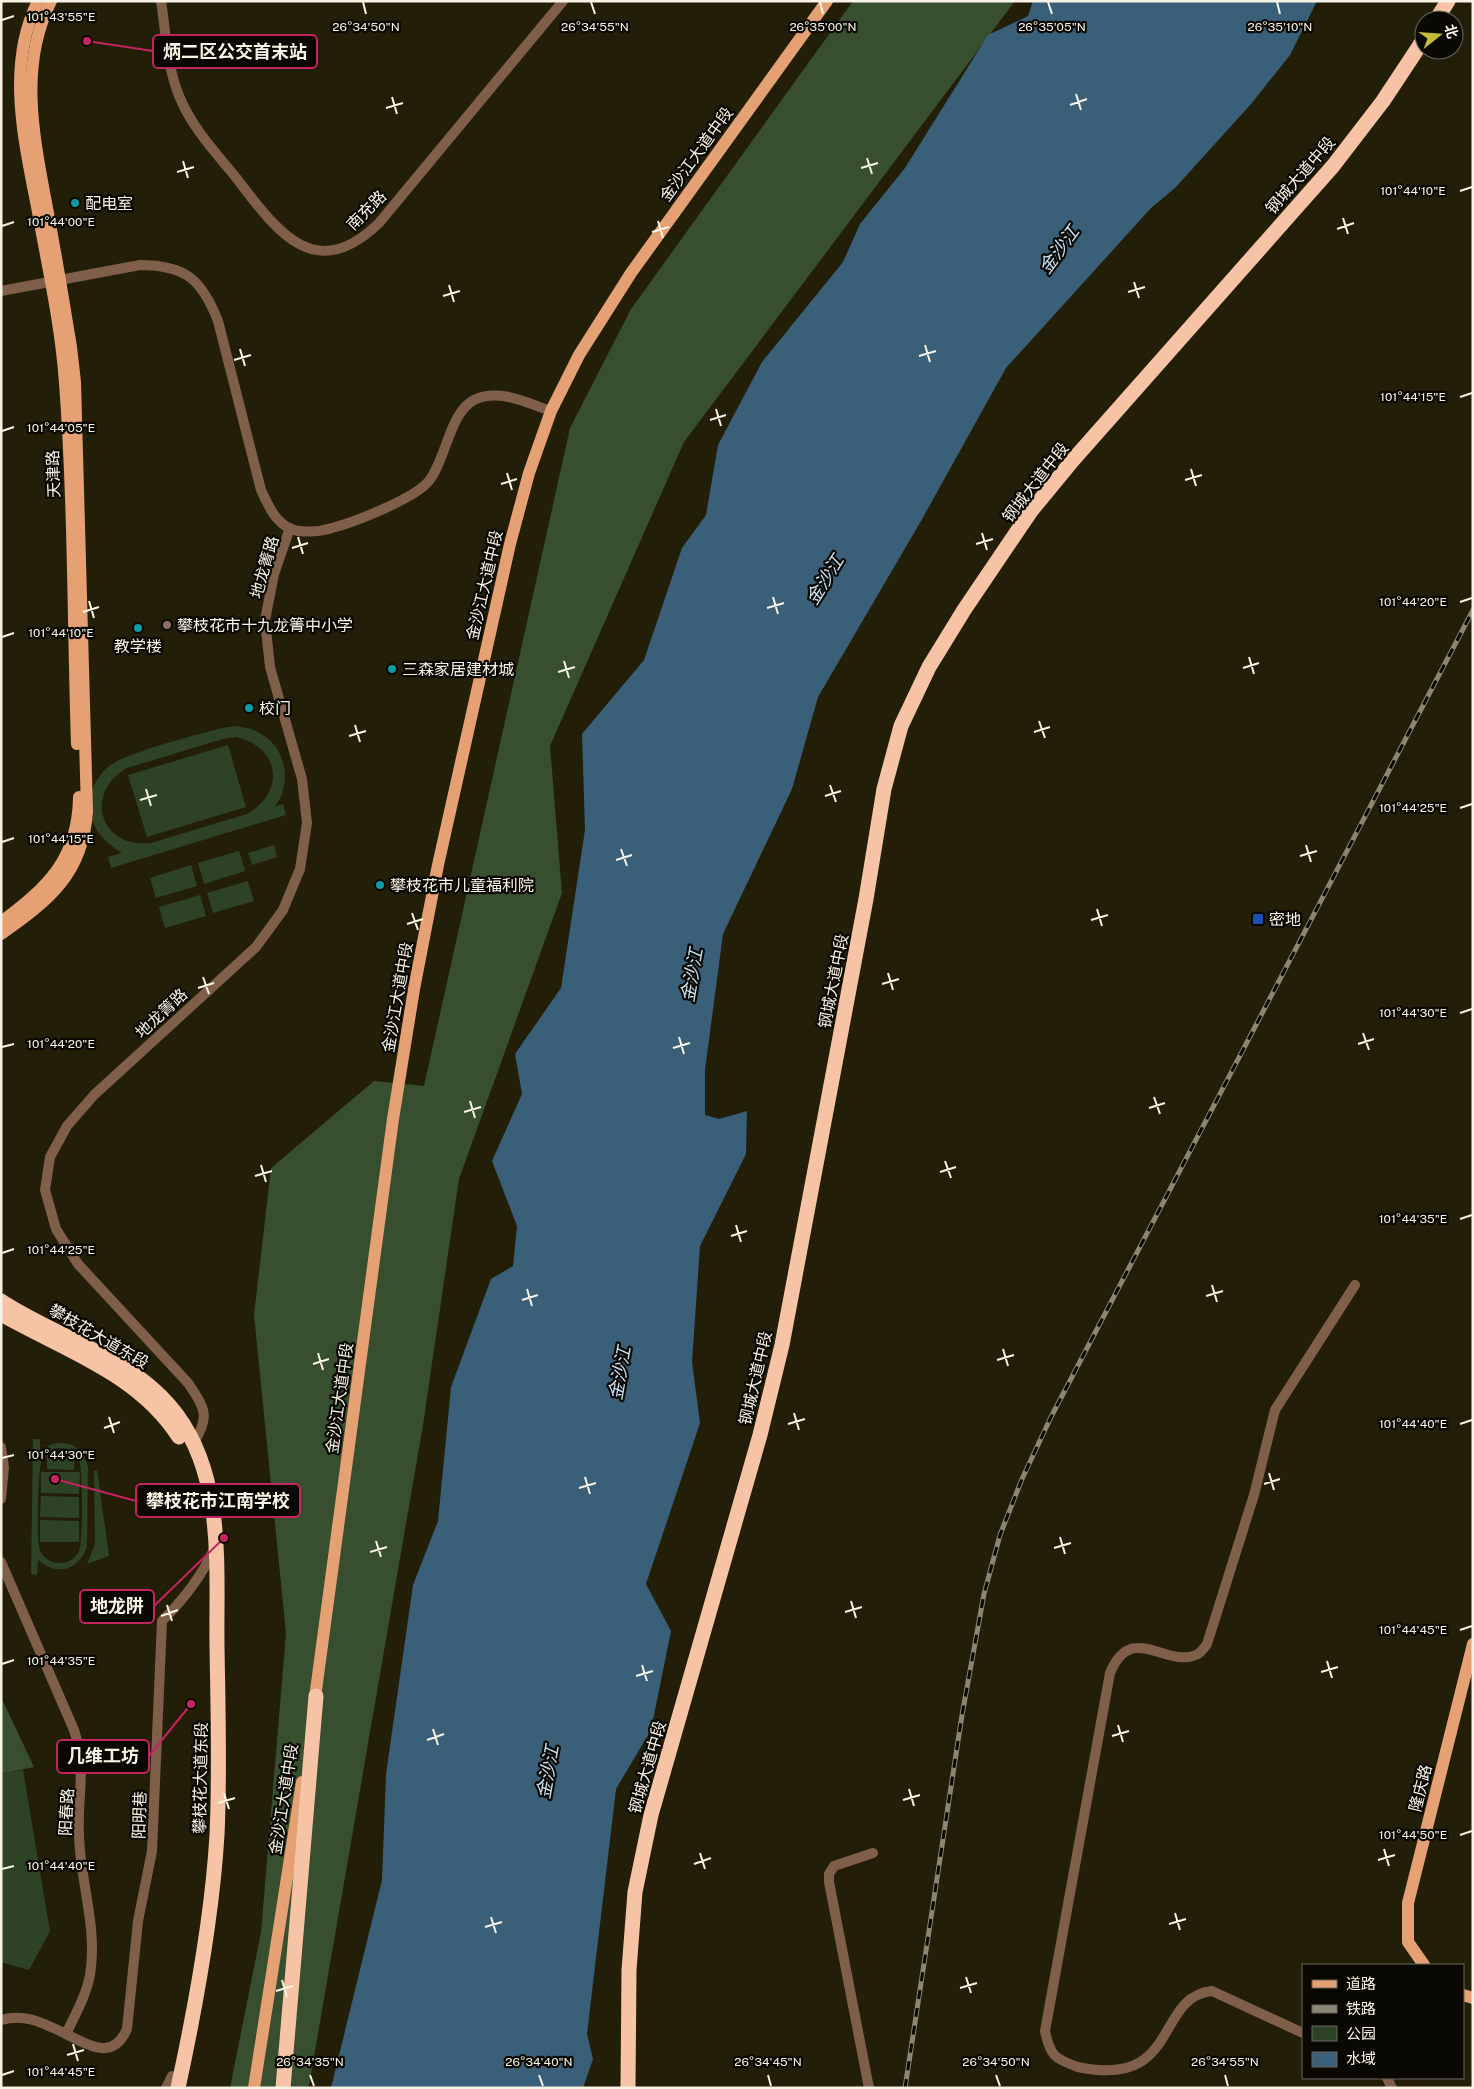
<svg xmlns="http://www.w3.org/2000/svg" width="1474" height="2089" font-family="'Public Sans','Noto Sans SC',sans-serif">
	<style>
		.green { fill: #2e4326; fill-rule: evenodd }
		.forest { fill: #374f2f }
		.water { fill: #3a5f79 }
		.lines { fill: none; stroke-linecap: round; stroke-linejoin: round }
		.minor { stroke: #805f4a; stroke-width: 10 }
		.major { stroke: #e5a073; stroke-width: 12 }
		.highway { stroke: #f6c4a4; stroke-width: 15 }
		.rail-casing { stroke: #8a8674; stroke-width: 5 }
		.rail { stroke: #0a0802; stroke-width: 3; stroke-dasharray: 9; stroke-linecap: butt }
		.ticks { fill: none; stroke: #f7f4e6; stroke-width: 2 }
		.culture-dot { fill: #0f9aa8; stroke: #0a0802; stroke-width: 2 }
		.education-dot { fill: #8d6e63; stroke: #0a0802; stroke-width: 2 }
		.transit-dot { fill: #1a4fb4; stroke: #0a0802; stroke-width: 2 }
		.labels { text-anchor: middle; stroke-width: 4.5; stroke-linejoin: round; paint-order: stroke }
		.street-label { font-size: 16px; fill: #f7f4e6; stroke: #0a0802 }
		.poi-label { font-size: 16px; fill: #f7f4e6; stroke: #0a0802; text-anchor: start }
		.water-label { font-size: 18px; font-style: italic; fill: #cae3f5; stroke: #0a0802 }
		.ticks-label { font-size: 12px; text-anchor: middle; fill: #f7f4e6; stroke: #0a0802; stroke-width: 4.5; stroke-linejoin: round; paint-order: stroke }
		.leader { fill: none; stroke: #c52362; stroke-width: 2 }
		.callout-dot { fill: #c52362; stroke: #0a0802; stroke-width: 2 }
		.callout { fill: #0a0802; stroke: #c52362; stroke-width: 2 }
		.callout-label { font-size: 18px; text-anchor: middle; font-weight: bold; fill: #f7f4e6 }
	</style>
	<rect width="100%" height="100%" fill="#231e07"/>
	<g class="green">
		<path d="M237 726C248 728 258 730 267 738 287 753 291 786 275 806L283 804 286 815 111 868 108 857 122 853C103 841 90 828 90 805 90 790 96 778 107 768 122 753 197 735 222 728ZM236 737C280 747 286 792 247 814L151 843C100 849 83 793 127 768L223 739Z"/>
		<path d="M228 745 246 807 147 837 128 775Z"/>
		<path d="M274 845 277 857 252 865 248 853Z"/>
		<path d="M239 851 245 871 204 884 198 863Z"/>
		<path d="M191 865 197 886 156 898 150 878Z"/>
		<path d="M248 881 254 901 213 913 207 893Z"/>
		<path d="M200 895 206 916 165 928 159 907Z"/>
		<path d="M33 1439H40V1451C60 1435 82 1443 88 1467L87 1547C78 1571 57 1576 38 1560L37 1575 31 1574ZM57 1448C66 1448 75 1451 79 1460 83 1468 83 1542 79 1551 76 1558 69 1563 61 1563 52 1564 43 1558 40 1550 36 1541 38 1467 42 1459 45 1453 51 1450 57 1448Z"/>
		<path d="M47 1454 75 1455 74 1470 47 1469Z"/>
		<path d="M97 1470 109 1556 87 1564 95 1544 94 1471Z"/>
		<path d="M41 1472H80L79 1494 41 1493Z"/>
		<path d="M41 1496 79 1497V1518L40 1517Z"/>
		<path d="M40 1520 79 1521V1542H40Z"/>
		<path d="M23 1770 50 1931 29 1970 1 1962V1774Z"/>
	</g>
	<g class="forest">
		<path d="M853 1H1015L684 442 550 746 562 893 459 1179 423 1425 310 2080 308 2088H230L261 1932 286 1633 254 1315 271 1168 374 1081 424 1086 570 428 631 309Z"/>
		<path d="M1 1697 34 1767 1 1774Z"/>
	</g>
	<path class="water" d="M1033 1H1317L1290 55 1251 104 1175 188 1151 208 1006 368 921 521 818 697 792 789 723 934 705 1070V1115L719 1119 747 1111 746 1154 700 1246 692 1362 700 1423 646 1584 671 1631 651 1730 616 1789 587 2034 593 2059 583 2088H331L382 1880 386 1774 413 1585 438 1521 451 1387 491 1279 513 1266 517 1226 492 1161 522 1094 515 1054 561 988 585 830 582 734 644 660 682 548 706 515 718 445 762 362 843 262 860 224 905 168 988 35 1028 16Z"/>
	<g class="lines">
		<g class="minor">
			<path d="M161 1C166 33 167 68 180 98 192 127 214 151 234 175 275 228 313 287 379 223L563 1"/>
			<path d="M1 291 140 265C186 265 202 280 218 321L261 490C268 505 275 522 291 529 302 533 320 532 332 528 355 522 413 499 428 482 446 461 449 413 474 400 499 388 527 403 551 411"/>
			<path d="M194 1442C211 1416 204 1407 188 1383L78 1264 56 1229 45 1190 50 1157 67 1126 94 1095 256 947 283 910 300 869 307 823 302 779 270 667 265 620 274 574 290 528"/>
			<path d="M1 1447 4 1467 1 1499"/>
			<path d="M1 1562 74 1730C87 1770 77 1796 79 1835 80 1881 98 1928 90 1975 86 1996 75 2015 66 2034 43 2023 26 2013 1 2020"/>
			<path d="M1303 2033 1212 1991C1154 1997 1181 2089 1078 2067 1055 2059 1050 2056 1045 2031L1110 1673C1132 1621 1165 1668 1196 1655 1201 1653 1204 1648 1207 1644L1254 1495 1275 1410 1355 1285"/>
			<path d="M66 2034C90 2046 113 2061 127 2029L138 1921 152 1851 162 1621C183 1600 202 1576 214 1549"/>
			<path d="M1387 2078 1392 2088"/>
			<path d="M166 2088 172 2076"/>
			<path d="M869 2088 829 1882V1874L834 1866 873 1853"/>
		</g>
		<g class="major">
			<path d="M38 1C5 67 25 143 38 212 48 268 61 325 65 383 74 503 73 624 77 744"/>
			<path d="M1 922C48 887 78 859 79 797"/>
			<path d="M1 934C49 900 83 874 87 811L75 382 71 347C64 304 57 261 49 219 36 146 16 70 51 1"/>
			<path d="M314 1705 393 1119 414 989 438 865 510 544 529 473 551 411 579 355 631 273 827 1"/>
			<path d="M1424 1965 1408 1942V1903L1473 1644"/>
			<path d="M1463 1995 1473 1998"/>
			<path d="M254 2088 302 1782"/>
		</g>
		<g class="highway">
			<path d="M1436 20 1448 1"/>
			<path d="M1 1301C59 1339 134 1357 177 1415 225 1480 216 1569 217 1646 218 1709 220 1772 217 1835 212 1919 196 2005 178 2088"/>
			<path d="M1 1314C64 1350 138 1373 179 1437"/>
			<path d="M283 2088 316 1696"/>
			<path d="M628 2088 629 1970 635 1892 651 1815 760 1435 782 1345 866 899 884 789 901 726 929 667 964 610 1031 511 1073 460 1333 166 1383 101 1424 39"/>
		</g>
		<g class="rail-casing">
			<path id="rail" d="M905 2088 962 1715 984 1594 1000 1535 1022 1479 1051 1417 1473 610"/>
		</g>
		<use href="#rail" class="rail"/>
	</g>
	<path class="ticks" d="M363 2 366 14M591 2 595 14M820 2 823 14M1048 2 1052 14M1277 2 1280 14M2 20 14 16M1076 94 1081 110M392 97 397 114M1070 105 1087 99M386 108 403 103M867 158 872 174M183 161 188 178M861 168 878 163M177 172 194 167M1460 191 1472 187M1343 218 1348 234M658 221 663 238M2 226 14 222M1337 229 1354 223M652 232 669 227M1134 282 1139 298M449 285 454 302M1128 292 1145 287M443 296 460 291M925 345 930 362M240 349 245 366M919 356 936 351M234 360 251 355M1460 397 1472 393M716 409 721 426M710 420 726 415M2 431 14 427M1191 469 1196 486M507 473 512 490M1185 480 1202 475M501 484 517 479M982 533 987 550M298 537 303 554M976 544 993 539M292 548 308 543M773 597 778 614M89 601 94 618M1460 602 1472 598M767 608 784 603M83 612 99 607M2 637 14 633M1249 657 1254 674M564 661 569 678M1243 668 1259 663M558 672 575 667M1039 721 1045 738M355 725 360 742M1034 732 1050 727M349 736 366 731M830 785 836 802M146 789 151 806M825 796 841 791M140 800 157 795M1460 808 1472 804M2 842 14 838M1306 845 1311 862M621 849 627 866M1300 856 1317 851M616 860 632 855M1097 909 1102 926M412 913 418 930M1091 920 1108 915M407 924 423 919M888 973 893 990M203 977 209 994M882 984 899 979M198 988 214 983M1460 1013 1472 1009M1363 1033 1369 1050M679 1037 684 1054M1358 1044 1374 1039M2 1047 14 1044M673 1048 690 1043M1154 1097 1160 1114M470 1101 475 1118M1149 1108 1165 1103M464 1112 481 1107M945 1161 951 1178M261 1165 266 1182M940 1172 956 1167M255 1176 272 1171M1460 1219 1472 1215M736 1225 741 1242M731 1236 747 1231M2 1253 14 1249M1212 1285 1217 1302M527 1289 532 1306M1206 1296 1223 1291M522 1300 538 1295M1003 1349 1008 1366M318 1353 323 1370M997 1360 1014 1355M313 1364 329 1359M794 1413 799 1430M109 1417 114 1433M788 1424 805 1419M1460 1424 1472 1420M104 1428 120 1422M2 1458 14 1455M1269 1473 1274 1490M585 1477 590 1494M1264 1484 1280 1479M579 1488 596 1483M1060 1537 1065 1554M376 1541 381 1557M1054 1548 1071 1543M370 1552 387 1547M851 1601 856 1618M167 1605 172 1621M845 1612 862 1607M161 1616 178 1610M1460 1630 1472 1626M1327 1661 1332 1678M2 1664 14 1660M642 1665 647 1681M1321 1672 1338 1667M636 1676 653 1671M1118 1725 1123 1742M433 1729 438 1745M1112 1736 1129 1731M427 1740 444 1734M909 1789 914 1806M224 1793 229 1809M903 1800 920 1795M218 1803 235 1798M1460 1835 1472 1831M1384 1849 1389 1866M700 1853 705 1869M1378 1860 1395 1855M694 1864 711 1858M2 1869 14 1866M1175 1913 1180 1930M491 1917 496 1933M1169 1924 1186 1919M485 1927 502 1922M966 1977 971 1993M282 1980 287 1997M960 1988 977 1983M276 1991 293 1986M73 2044 78 2061M67 2055 84 2050M2 2075 14 2071M310 2075 314 2086M539 2075 543 2086M768 2075 771 2086M996 2075 1000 2086M1225 2075 1228 2086"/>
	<g class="culture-dot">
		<circle cx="75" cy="203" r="5"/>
		<circle cx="138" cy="628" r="5"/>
		<circle cx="392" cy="669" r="5"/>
		<circle cx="249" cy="708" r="5"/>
		<circle cx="380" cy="885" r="5"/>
	</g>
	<circle class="education-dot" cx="167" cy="625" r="5"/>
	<rect class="transit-dot" x="1252" y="913" width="12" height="12" rx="2.5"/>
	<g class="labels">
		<g class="street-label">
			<text transform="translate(696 154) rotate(-54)" y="6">金沙江大道中段</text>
			<text transform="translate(1300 175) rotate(-49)" y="6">钢城大道中段</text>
			<text transform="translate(366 210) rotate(-45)" y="6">南充路</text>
			<text transform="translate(53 474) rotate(-92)" y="6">天津路</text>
			<text transform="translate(1035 482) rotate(-52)" y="6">钢城大道中段</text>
			<text transform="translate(264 567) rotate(-74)" y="6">地龙箐路</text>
			<text transform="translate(484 585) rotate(-77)" y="6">金沙江大道中段</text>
			<text transform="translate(833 981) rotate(-79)" y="6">钢城大道中段</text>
			<text transform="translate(397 997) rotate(-80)" y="6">金沙江大道中段</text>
			<text transform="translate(161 1013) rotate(-43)" y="6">地龙箐路</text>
			<text transform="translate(99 1336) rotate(30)" y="6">攀枝花大道东段</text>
			<text transform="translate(755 1378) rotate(-77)" y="6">钢城大道中段</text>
			<text transform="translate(339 1398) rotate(-82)" y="6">金沙江大道中段</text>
			<text transform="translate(647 1767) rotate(-74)" y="6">钢城大道中段</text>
			<text transform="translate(200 1778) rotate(-89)" y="6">攀枝花大道东段</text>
			<text transform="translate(1420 1788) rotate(-76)" y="6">隆庆路</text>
			<text transform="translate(283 1799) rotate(-81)" y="6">金沙江大道中段</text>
			<text transform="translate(66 1812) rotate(-87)" y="6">阳春路</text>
			<text transform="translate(139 1815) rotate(-88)" y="6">阳明巷</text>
		</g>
		<g class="poi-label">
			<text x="85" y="209">配电室</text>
			<text x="177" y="631">攀枝花市十九龙箐中小学</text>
			<text x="138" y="652" text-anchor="middle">教学楼</text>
			<text x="402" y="675">三森家居建材城</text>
			<text x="259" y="714">校门</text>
			<text x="390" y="891">攀枝花市儿童福利院</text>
			<text x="1269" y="925">密地</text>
		</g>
		<g class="water-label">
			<text transform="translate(1059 250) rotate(-54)" y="6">金沙江</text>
			<text transform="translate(825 580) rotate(-58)" y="6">金沙江</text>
			<text transform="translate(692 975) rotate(-80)" y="6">金沙江</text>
			<text transform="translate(620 1373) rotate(-80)" y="6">金沙江</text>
			<text transform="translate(548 1772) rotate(-80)" y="6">金沙江</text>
		</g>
	</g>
	<g class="ticks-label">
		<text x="61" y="21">101°43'55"E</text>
		<text x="366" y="31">26°34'50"N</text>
		<text x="595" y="31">26°34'55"N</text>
		<text x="823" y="31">26°35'00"N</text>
		<text x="1052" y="31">26°35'05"N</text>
		<text x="1280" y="31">26°35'10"N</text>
		<text x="1413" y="195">101°44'10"E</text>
		<text x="61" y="226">101°44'00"E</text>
		<text x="1413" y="401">101°44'15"E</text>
		<text x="61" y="432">101°44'05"E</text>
		<text x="1413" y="606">101°44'20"E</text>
		<text x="61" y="637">101°44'10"E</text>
		<text x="1413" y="812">101°44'25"E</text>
		<text x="61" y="843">101°44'15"E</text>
		<text x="1413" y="1017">101°44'30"E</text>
		<text x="61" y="1048">101°44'20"E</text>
		<text x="1413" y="1223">101°44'35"E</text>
		<text x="61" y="1254">101°44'25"E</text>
		<text x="1413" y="1428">101°44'40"E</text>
		<text x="61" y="1459">101°44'30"E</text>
		<text x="1413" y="1634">101°44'45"E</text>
		<text x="61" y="1665">101°44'35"E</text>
		<text x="1413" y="1839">101°44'50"E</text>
		<text x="61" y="1870">101°44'40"E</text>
		<text x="310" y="2066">26°34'35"N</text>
		<text x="539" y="2066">26°34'40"N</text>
		<text x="768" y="2066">26°34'45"N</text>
		<text x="996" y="2066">26°34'50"N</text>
		<text x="1225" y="2066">26°34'55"N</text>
		<text x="61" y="2076">101°44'45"E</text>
	</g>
	<path class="leader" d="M87 41L153 51M55 1479L136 1501M224 1538L154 1606M191 1704L149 1756"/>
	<g class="callout-dot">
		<circle cx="87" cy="41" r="5"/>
		<circle cx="55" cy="1479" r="5"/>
		<circle cx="224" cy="1538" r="5"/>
		<circle cx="191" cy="1704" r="5"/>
	</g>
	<g class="callout">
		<rect x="153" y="35" width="164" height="33" rx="5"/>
		<rect x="136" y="1484" width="164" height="33" rx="5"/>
		<rect x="80" y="1590" width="74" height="33" rx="5"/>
		<rect x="57" y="1740" width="92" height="33" rx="5"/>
	</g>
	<g class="callout-label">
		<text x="235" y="58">炳二区公交首末站</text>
		<text x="218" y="1507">攀枝花市江南学校</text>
		<text x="117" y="1612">地龙阱</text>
		<text x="103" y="1762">几维工坊</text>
	</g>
	<rect width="1474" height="2089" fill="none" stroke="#f7f4e6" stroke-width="5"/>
	<rect x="1302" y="1964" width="162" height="115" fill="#0a0802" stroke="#69665d"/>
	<rect x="1312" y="1980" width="25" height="8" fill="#e5a073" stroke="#69665d"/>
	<text x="1346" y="1989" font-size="15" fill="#f7f4e6">道路</text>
	<rect x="1312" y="2005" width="25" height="8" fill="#8a8674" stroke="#69665d"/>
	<text x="1346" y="2014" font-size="15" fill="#f7f4e6">铁路</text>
	<rect x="1312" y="2026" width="25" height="15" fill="#2e4326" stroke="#69665d"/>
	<text x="1346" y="2039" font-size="15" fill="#f7f4e6">公园</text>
	<rect x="1312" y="2052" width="25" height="15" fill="#3a5f79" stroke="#69665d"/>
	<text x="1346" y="2064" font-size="15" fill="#f7f4e6">水域</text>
	<g transform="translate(1439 35) rotate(73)"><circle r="24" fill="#0a0802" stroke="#69665d"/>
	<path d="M0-4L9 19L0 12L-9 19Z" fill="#c6bc3c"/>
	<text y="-8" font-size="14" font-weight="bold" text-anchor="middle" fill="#f7f4e6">北</text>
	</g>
</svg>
